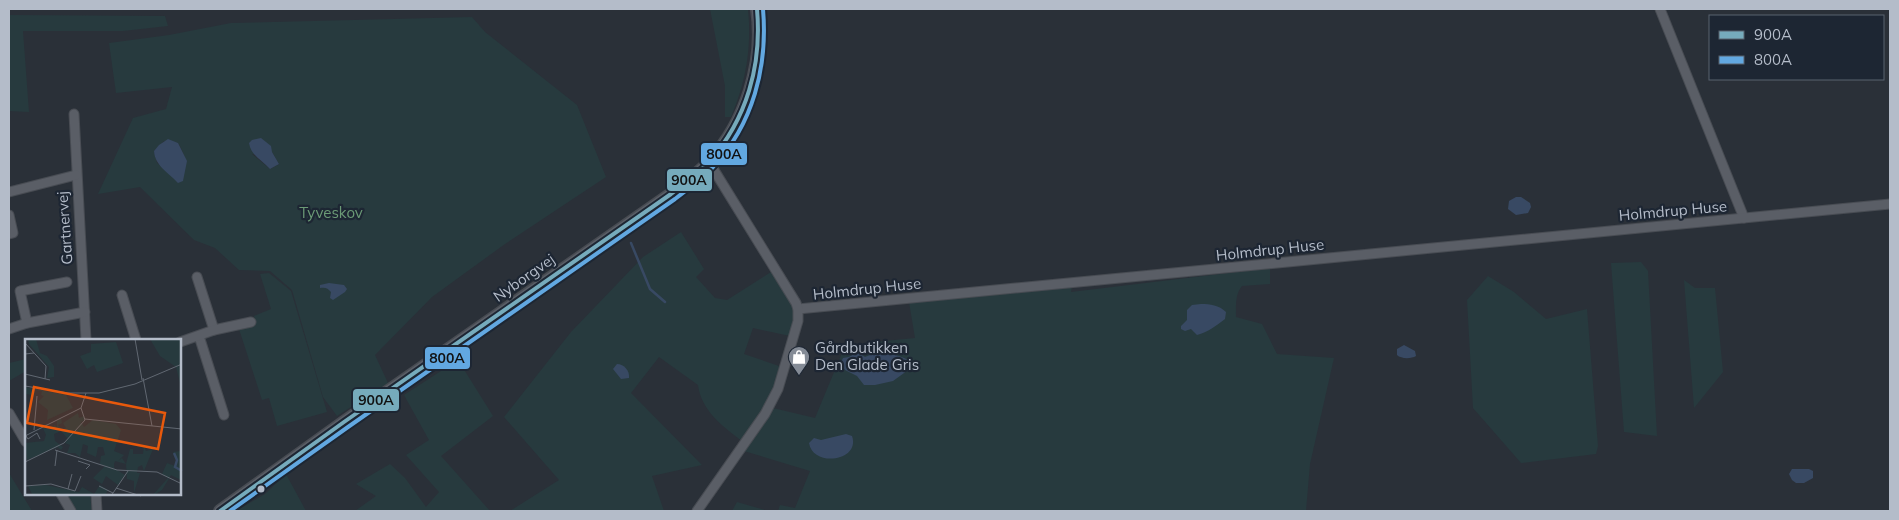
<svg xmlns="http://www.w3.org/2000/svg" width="1899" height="520" font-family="Mulish,sans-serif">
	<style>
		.green { fill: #273a3e; fill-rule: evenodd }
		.water { fill: #384963 }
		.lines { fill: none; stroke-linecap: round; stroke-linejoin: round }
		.stream { stroke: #384963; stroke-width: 2.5 }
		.minor-casing { stroke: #484c53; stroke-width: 11 }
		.tertiary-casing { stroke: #484c53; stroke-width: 14 }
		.minor { stroke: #5a5e66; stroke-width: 9 }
		.tertiary { stroke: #5a5e66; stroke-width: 11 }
		.bus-1-casing { stroke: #1d2633; stroke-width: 8 }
		.bus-2-casing { stroke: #1d2633; stroke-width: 8 }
		.bus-1 { stroke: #76abbc; stroke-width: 4 }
		.bus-2 { stroke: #62a8e1; stroke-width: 4 }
		.bus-dot { fill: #b4bcc9; stroke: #1d2633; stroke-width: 2 }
		.labels { text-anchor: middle; stroke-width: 4.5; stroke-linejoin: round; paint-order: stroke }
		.street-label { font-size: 15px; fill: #b4bcc9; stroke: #1d2633 }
		.park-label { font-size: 15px; fill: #6b9a76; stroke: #1d2633 }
		.poi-label { font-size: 15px; fill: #b4bcc9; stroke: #1d2633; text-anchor: start }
		.inset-river { fill: none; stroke: #384963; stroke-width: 2.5 }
		.inset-road { fill: none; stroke: #616872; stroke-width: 1 }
		.view { fill: #e8590c; fill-opacity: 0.15; stroke: #e8590c; stroke-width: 2.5 }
		.inset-edge { fill: none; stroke: #b4bcc9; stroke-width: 2.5 }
		.line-badge { stroke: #1d2633; stroke-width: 2 }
		.pale-badge-label { font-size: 14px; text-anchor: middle; font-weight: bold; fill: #111 }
	</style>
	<rect width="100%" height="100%" fill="#2a3038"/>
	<g class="green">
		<path d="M710 9H748C752 47 746 82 731 117H725V86Z"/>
		<path d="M9 15 165 16 168 26 123 31H23L29 112 9 111Z"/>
		<path d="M472 17 485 32 577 105 606 177 505 244 432 297 375 355 388 383 337 416 323 397 292 290 270 271 239 270 215 248 194 240 140 187 98 194 133 118 166 109 172 87 116 93 109 43 169 35 231 23ZM164 141 178 143C190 163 183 162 183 181L157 163 154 151ZM272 152 279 164 270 169 252 154Z"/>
		<path d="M681 232 704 269 696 277 715 298 727 300 771 272C790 300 800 302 790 336L753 328 744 354 779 366C775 395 759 417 742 441 723 427 701 410 698 385L659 357 631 393 702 465 652 476 664 511H510L559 480 504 417 571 332 643 257Z"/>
		<path d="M1641 262 1648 271 1657 436 1624 432 1611 263Z"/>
		<path d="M1270 268V284L1242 286C1235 294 1236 306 1236 317L1262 324 1277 354 1334 358 1310 464 1306 511H778L780 505 795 508 810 471 744 451 773 408 815 418 842 353 874 342 915 338 909 302 1072 286 1071 292Z"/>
		<path d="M269 273 291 291 327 412 277 426 269 398 262 400 239 329 256 324 254 316 271 309 260 274Z"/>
		<path d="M1488 276 1514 292 1546 319 1587 309 1598 446 1596 454 1521 463 1473 408 1467 300Z"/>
		<path d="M1684 280 1695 288H1715L1723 372 1694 408Z"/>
		<path d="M26 359V371L9 381V363Z"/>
		<path d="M458 360 493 416 441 456 490 511H355L376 496 356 484 390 464 405 478 426 507 439 492 406 455 429 440 404 395Z"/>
		<path d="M9 473 32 511H9Z"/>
		<path d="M286 474 306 511H236L265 494Z"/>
		<path d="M66 494H90L92 511H76Z"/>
		<path d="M737 502 768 511H732Z"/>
	</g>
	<g class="water">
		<path d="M261 138 271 146 272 152 279 164 270 169C262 160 251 156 249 143L252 140Z"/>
		<path d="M168 139 178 143 187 161 183 181 178 183C168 172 155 166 154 151L159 145Z"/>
		<path d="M1516 197H1521L1530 203 1531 207 1528 213 1516 215 1508 209 1509 201Z"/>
		<path d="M329 283 344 285 347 289 345 292 333 300 330 298 331 292C328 288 325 287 320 288V285Z"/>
		<path d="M1201 304C1210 304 1219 305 1226 312L1225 319C1216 326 1208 332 1197 335L1191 329 1185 331 1181 329V326L1187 320V310L1192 305Z"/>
		<path d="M1404 345 1415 351 1416 356C1411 359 1401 359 1397 355V349Z"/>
		<path d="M857 352 865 357C877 351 896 353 908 360L911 368 893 381 875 385H864L857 376 845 370 840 364 843 358 849 357Z"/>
		<path d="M617 364C624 364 630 371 629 378L621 379 613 369Z"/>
		<path d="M846 434 852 436C861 461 813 468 809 443L814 438 821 440Z"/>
		<path d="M1792 469H1809L1813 471V478L1804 483H1796L1792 480 1789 474Z"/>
	</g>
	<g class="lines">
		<path class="stream" d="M631 243 650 289 665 302"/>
		<g class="minor-casing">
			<g id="minor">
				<path d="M1660 9 1744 218"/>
				<path d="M74 114 86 340"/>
				<path d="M9 192 76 175"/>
				<path d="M9 215 13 233 9 234"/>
				<path d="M197 277 214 330"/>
				<path d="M122 295 136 340"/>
				<path d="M798 309 1890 204"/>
				<path d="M27 323 20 291 67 282"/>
				<path d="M9 329 27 323 85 312"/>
				<path d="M199 336 224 415"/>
				<path d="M180 342 214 330 251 322"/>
				<path d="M9 413 26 442"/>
				<path d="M61 494 71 511"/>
				<path d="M96 494 97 511"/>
				<path d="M697 511 765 414 778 389 798 321V309L796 303 709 162"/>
			</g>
		</g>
		<g class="tertiary-casing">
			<path id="tertiary" d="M220 511 344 422 671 194C684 184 698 174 709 162 746 122 765 63 757 9"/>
		</g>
		<use href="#minor" class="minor"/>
		<use href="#tertiary" class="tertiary"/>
		<g class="bus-1-casing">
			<path id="bus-1" d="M220 511 344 422 671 194C684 184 698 174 709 162 747 119 762 65 757 9"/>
		</g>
		<g class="bus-2-casing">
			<path id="bus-2" d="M230 511 348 427 675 199C688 189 701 179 713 167 753 124 768 67 763 9"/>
		</g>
		<use href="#bus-1" class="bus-1"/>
		<use href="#bus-2" class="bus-2"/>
	</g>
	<defs>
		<g id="shop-pin" transform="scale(1.125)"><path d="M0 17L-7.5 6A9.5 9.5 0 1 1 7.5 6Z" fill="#848b96" stroke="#1d2633"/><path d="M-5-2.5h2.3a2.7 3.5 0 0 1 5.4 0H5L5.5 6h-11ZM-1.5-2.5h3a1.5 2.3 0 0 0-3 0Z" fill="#fff"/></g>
	</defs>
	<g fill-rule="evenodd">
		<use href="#shop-pin" x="799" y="357"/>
	</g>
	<circle class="bus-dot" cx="261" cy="489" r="4.5"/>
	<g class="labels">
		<g class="street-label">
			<text transform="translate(1673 211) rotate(-5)" y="5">Holmdrup Huse</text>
			<text transform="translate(65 228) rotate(-94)" y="5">Gartnervej</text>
			<text transform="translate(1270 250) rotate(-6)" y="5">Holmdrup Huse</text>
			<text transform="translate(524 278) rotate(-35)" y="5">Nyborgvej</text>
			<text transform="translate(867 289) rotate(-6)" y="5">Holmdrup Huse</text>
		</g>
		<g class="park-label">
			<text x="331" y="218">Tyveskov</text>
		</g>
		<g class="poi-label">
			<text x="815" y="353">Gårdbutikken<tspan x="815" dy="17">Den Glade Gris</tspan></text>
		</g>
	</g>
	<g transform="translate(25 339)">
		<rect width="156" height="156" fill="#2a3038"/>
		<path d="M3 0H11L15 14 22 17 29 27V38L22 39 24 28 4 5ZM125 0H156V48L151 28 135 17ZM91 3 98 24 72 33 69 26 62 30 55 17 66 13V5ZM0 48 41 56 48 69 22 81 23 71 13 63 19 57 16 56 17 52 10 51 9 56 0 55ZM53 74 54 79 59 77V82L56 83 59 88 68 81 91 85 96 91 89 112 99 116 93 122 97 119 101 125 105 110H108V115H118L119 107 121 112 128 110 119 132 117 126 113 128 112 134H115L109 154V142L102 140 101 125 90 122 89 125V129L100 136 93 146 81 137 77 145 68 139 80 127 75 125 76 117 80 116 78 108H73L71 118 62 114 63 107 58 105 55 118 50 114H42L45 106 40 104 43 100 36 92 29 95 30 102 38 108 36 111 33 108 2 121 0 104 19 102 21 96 17 87 22 85 24 90 30 86 32 89V81L36 79 37 84 33 86 37 91 41 89 38 84ZM156 112V141L146 136 137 151 127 157 143 139 137 135 142 124 150 127 152 123 148 113ZM21 146 54 153 57 148 69 155 75 146 83 151 80 156 8 157 3 147Z" fill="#273a3e"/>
		<path class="inset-river" d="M149 114 152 121 150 128 157 132"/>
		<path class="inset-road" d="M110 0 117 41M0 4 21 27 20 40M0 33V15L9 14M0 35 25 41M118 39 127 87M0 47 43 54H74L110 45 157 25M60 80 157 90M9 91 12 57M0 97 56 69 61 54M1 97 3 100 12 94 15 100M30 111 92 131 132 133 157 145M53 122 65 126 61 130M0 123 39 104 60 81 56 69M30 127 32 111M0 147 26 145 50 152 56 137M74 147 88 154M91 149 116 157M43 150 47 135M86 157 103 132"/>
		<path class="view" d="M9 48 140 74 133 110 2 84Z"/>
		<rect width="156" height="156" class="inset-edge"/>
	</g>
	<g class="line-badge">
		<rect x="700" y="142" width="48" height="24" rx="5" fill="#62a8e1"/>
		<rect x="666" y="168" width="47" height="24" rx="5" fill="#76abbc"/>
		<rect x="424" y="346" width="47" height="24" rx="5" fill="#62a8e1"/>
		<rect x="352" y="388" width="48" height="24" rx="5" fill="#76abbc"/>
	</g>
	<g class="pale-badge-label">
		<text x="724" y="159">800A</text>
		<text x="689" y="185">900A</text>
		<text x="447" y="363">800A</text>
		<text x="376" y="405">900A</text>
	</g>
	<rect width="1899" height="520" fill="none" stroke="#b4bcc9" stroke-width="20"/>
	<rect x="1709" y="15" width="175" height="65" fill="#1d2633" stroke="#59626f"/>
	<rect x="1719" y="31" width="25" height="8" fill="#76abbc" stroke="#59626f"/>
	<text x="1754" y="40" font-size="15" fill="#b4bcc9">900A</text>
	<rect x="1719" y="56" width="25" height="8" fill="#62a8e1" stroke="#59626f"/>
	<text x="1754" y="65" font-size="15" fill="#b4bcc9">800A</text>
</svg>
